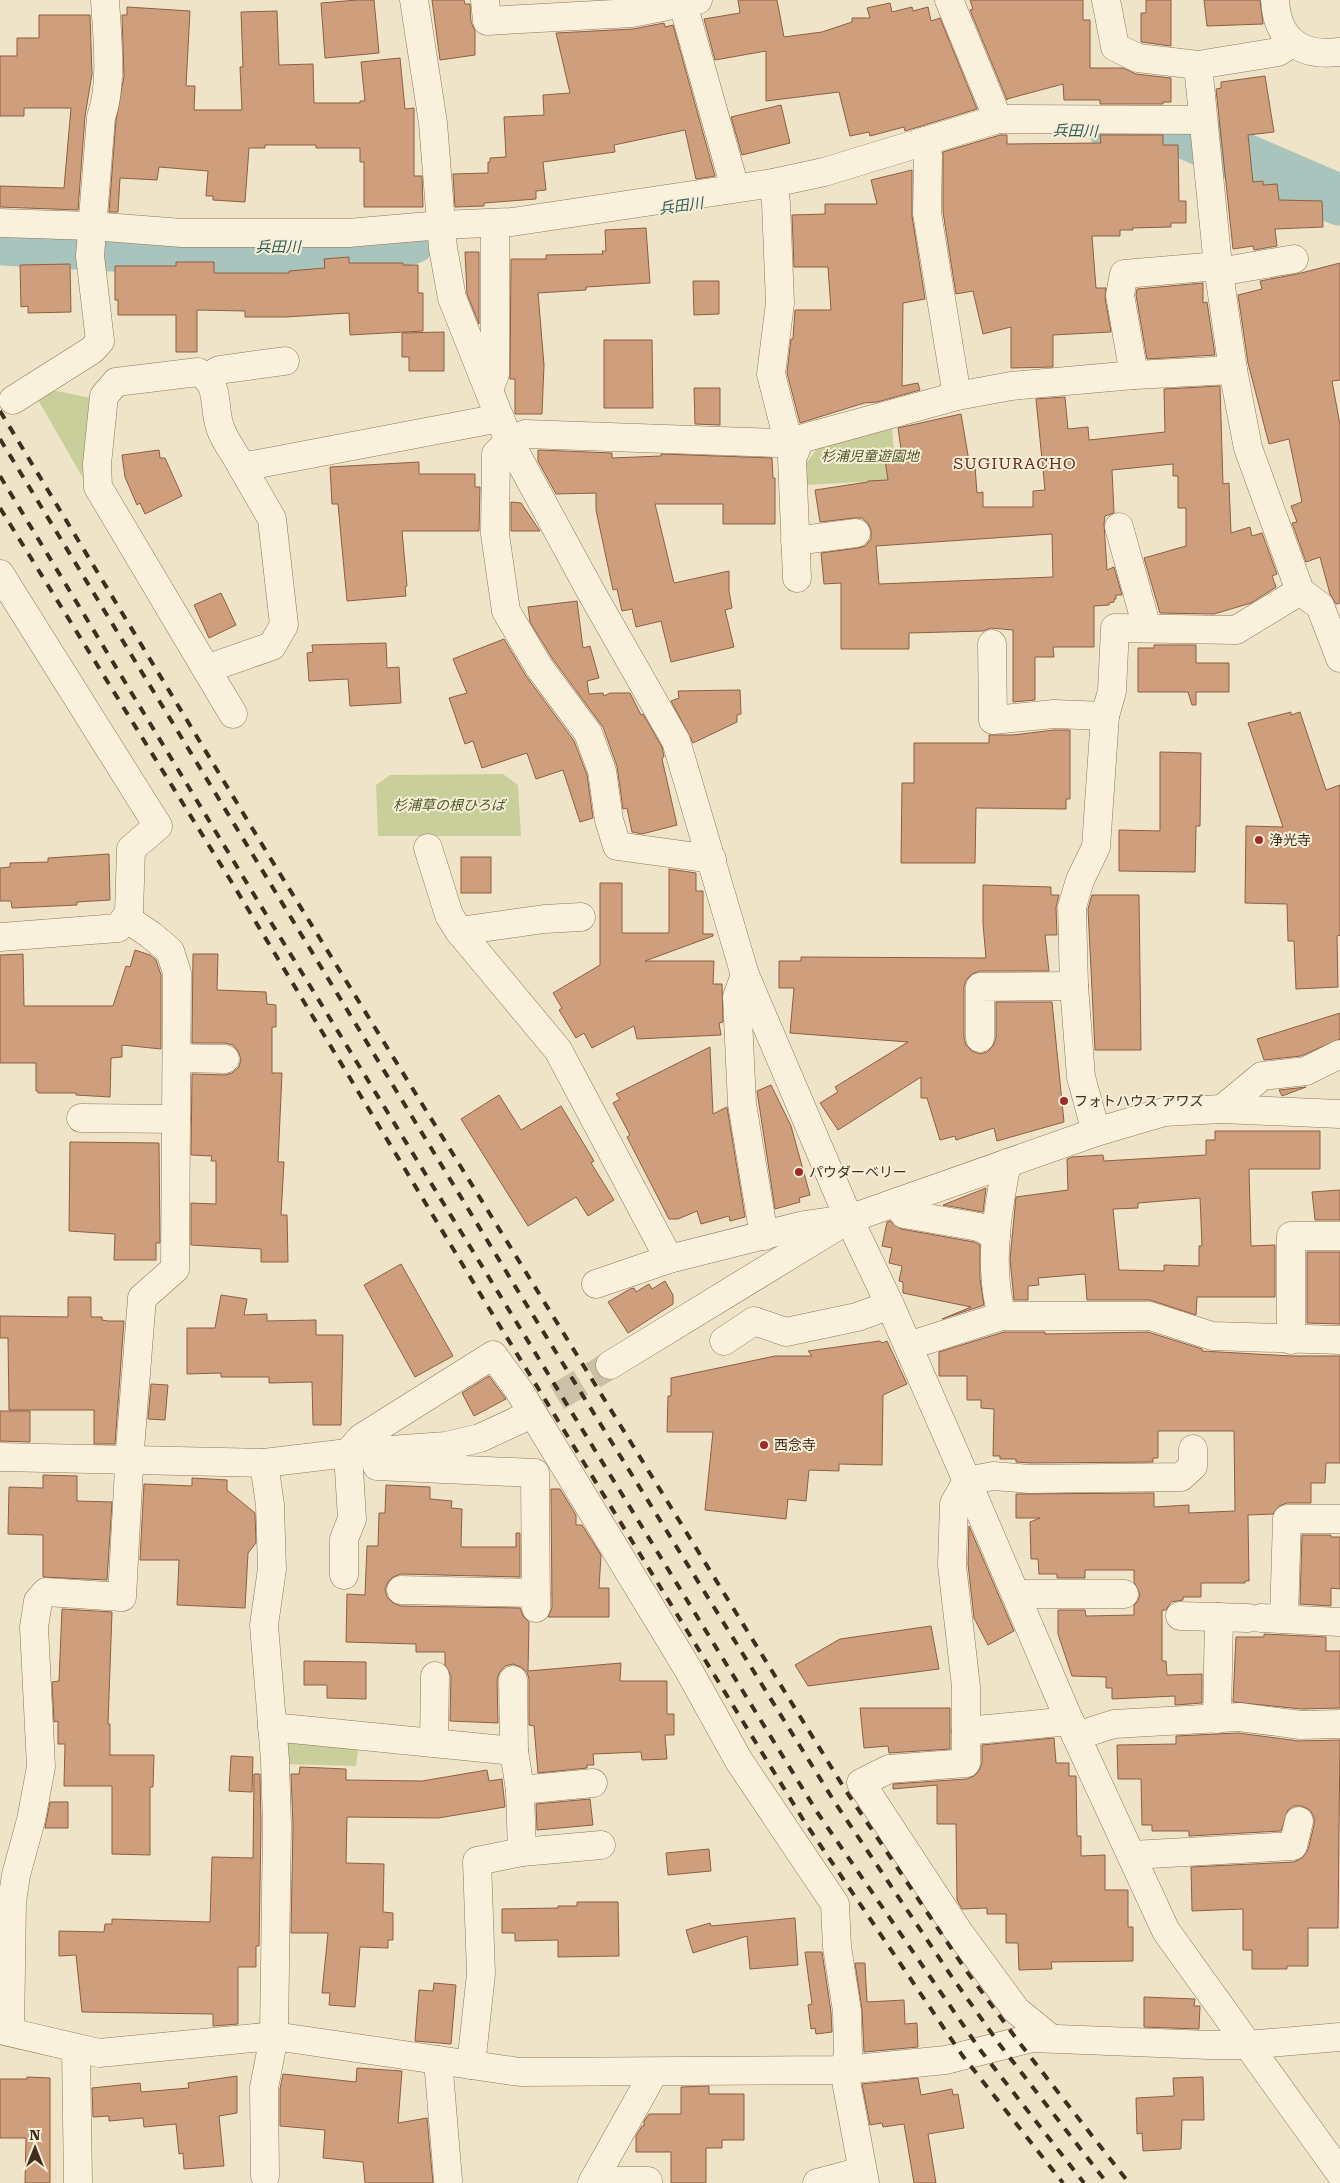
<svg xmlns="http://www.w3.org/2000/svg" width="1340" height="2183" font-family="'Roboto Serif','Noto Sans JP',serif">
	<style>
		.green { fill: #c9cf9b }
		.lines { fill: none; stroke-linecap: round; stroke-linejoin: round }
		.river { stroke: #a9c4bc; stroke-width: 51 }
		.building { fill: #cf9f7d; stroke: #8d5f41; fill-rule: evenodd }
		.minor-tunnel { stroke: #ccc0a6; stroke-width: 28; stroke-dasharray: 28 14; stroke-linecap: butt }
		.minor-casing { stroke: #8d765c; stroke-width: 29 }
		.minor { stroke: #faf1dc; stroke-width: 28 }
		.rail { stroke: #3d2e20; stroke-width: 4; stroke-dasharray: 9 9; stroke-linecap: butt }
		.poi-dot { fill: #9e2a2b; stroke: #f7eed8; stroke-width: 2 }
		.labels { text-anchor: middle; stroke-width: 4; stroke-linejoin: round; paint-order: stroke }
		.park-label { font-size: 14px; font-style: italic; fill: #4d5a26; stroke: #f7eed8 }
		.poi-label { font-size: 14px; fill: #3d2e20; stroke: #f7eed8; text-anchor: start }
		.water-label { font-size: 15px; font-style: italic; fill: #2f5d5a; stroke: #f7eed8 }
		.quarter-label { font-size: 16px; letter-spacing: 1px; fill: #6b2e1e; stroke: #f7eed8 }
	</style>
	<rect width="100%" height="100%" fill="#f0e4c8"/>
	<g class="green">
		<path d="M47 389 91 398 84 480 37 398Z"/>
		<path d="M892 426 896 480 806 485 805 465 821 443Z"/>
		<path d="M503 774 518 785 521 836H378L376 785 390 775Z"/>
		<path d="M290 1738 359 1746 356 1766 281 1764Z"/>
	</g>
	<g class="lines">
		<g class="river">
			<path d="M1115 131 1182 132 1340 200"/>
			<path d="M0 240 148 248 339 247 411 239"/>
		</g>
	</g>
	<g class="building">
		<path d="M357 0H374L379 53 325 58 321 3Z"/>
		<path d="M432 0H464L465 4H470L471 22 475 31V55L440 60Z"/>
		<path d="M738 0H777L784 37 822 32 852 22V18H870L867 8 890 3 892 12 912 7 913 11 928 7 931 21 940 18 977 109 905 131 904 127 870 136 869 132 850 136 839 92 766 101V51L715 60 704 19 740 13Z"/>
		<path d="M970 0H1083V20H1090V68H1123L1136 74 1171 78V102H1163V104H1100V100H1064L1063 84 1007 99V100L970 10 973 9Z"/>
		<path d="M1146 0H1171V46L1141 42V13H1146Z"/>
		<path d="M1204 0H1260L1263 24 1207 26Z"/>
		<path d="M127 7 190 11 186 86H195L194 110H242L240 67H243L241 12 277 11 279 65 313 64 314 103H360V101H365L361 62 400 58 405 109 414 108V176H422L423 207H364V162H360V148H316V145H265V148H249L245 202 213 200V196H206L208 171 159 167 157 180 120 178 118 212H109L116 120 124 76 122 15H127Z"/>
		<path d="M39 15H90L92 74 85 116 78 210 0 207V186L64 188 71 108H24V116H0V56H17V38H39Z"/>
		<path d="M664 23 665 27 673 25 715 176 696 179 685 130 614 145 615 152 543 162 546 190 536 191V199L484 203V206L455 207 453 174 488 173V162H490V158L506 157 504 117 544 115 543 95 570 93 556 33 633 29Z"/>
		<path d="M1265 76 1274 132 1248 135 1253 182 1263 181V185L1277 184 1279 200 1322 201 1323 227 1275 229 1277 246 1254 250 1253 246 1233 249 1216 89 1221 88V82Z"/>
		<path d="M781 105 790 143 742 155 731 117Z"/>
		<path d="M1000 135H1007V144L1101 143 1100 135H1163V145H1178L1179 201H1186V223H1171V227L1132 228 1133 230H1120V236H1092L1096 288H1106L1105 298 1111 332 1053 335V367L1011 368V327L983 334 973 291 956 294 943 212V152Z"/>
		<path d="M912 170V216L925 299 903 303 902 386 918 383 920 390 877 402 864 403 800 423 787 373 791 339H793L795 310H831L828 267H794L792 215 825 214V204H877L871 180Z"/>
		<path d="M646 228 650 283 586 287V290L538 293 544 365 542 414H515V379H510L511 259H546V255L603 254 602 251H606L605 230Z"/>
		<path d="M465 252H479V324L467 294Z"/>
		<path d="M349 257V263H403V265H418V293H423V331L350 335 349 313 285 317H245V311L197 310V352H176V315H118V300H115V266H176V262H214V273H289V271L325 268 324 259Z"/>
		<path d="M1340 263V380L1332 381 1340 425V603L1336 604 1330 594 1320 557 1306 562 1292 523 1297 522 1291 506 1302 502 1289 439 1269 444 1248 363 1238 295 1262 289 1260 281 1297 274Z"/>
		<path d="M70 264 71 312 28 313V306L21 307 20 265Z"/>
		<path d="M693 281H719V314L694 315Z"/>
		<path d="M1203 283V303L1207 302 1215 355 1147 359 1136 295 1137 289Z"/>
		<path d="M444 332V371H409V357H402V333Z"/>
		<path d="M604 340H652L653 408H604Z"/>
		<path d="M1220 386 1223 484 1229 483 1231 533 1250 527 1252 536 1262 533 1277 574 1272 576 1276 587 1251 603 1214 614 1160 613 1144 558 1186 546V508H1178V476H1173V464L1112 470 1114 513 1105 516 1104 524 1107 570 1114 567 1122 595H1116V599H1114V602L1109 603V605L1094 606V647H1053L1054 657H1035V700L1013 702V630L991 628 983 631 909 633V649H841V583L824 584 821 553 858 548 865 546 871 539V530L868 523 862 518H854L820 522 815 490 868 482V481L888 480 885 460 902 456 898 428 961 414 970 467 975 466 977 493 983 492V507H1033V491L1045 490 1036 399 1065 397 1068 429 1088 427 1089 440 1165 432 1164 389ZM1052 534 1053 577 879 584 876 546Z"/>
		<path d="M694 388H720V425L695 424Z"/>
		<path d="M159 450 160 458H165L182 496 145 514 140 503 137 505 125 477 122 455Z"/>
		<path d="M538 450 612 453V458L661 456V454L772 458 773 478H775V524H723V504H655L674 583 729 571V591L732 608 725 610 734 647 671 662 661 621 636 627 632 609 622 611 617 589 613 590 596 510V493L556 494 538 461Z"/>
		<path d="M419 462V474H475V487H480L479 531H402L407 586 405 587 406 596 347 601 338 504H332L330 467Z"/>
		<path d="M511 502 521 503 540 531H511Z"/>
		<path d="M221 593 236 625 209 638 194 605Z"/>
		<path d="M577 601 583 648 590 646 599 678 587 681 589 694 603 693 604 696 610 693H630L641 715 643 714 662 747 664 756 662 759 677 825 642 834 632 832 627 808 623 809 617 766 603 727 552 658 530 622 528 607Z"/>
		<path d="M504 639 526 676 574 741 587 775 593 818 580 822 563 770 536 779 527 753 482 768 473 741 465 744 449 698 467 693 453 659Z"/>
		<path d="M386 643 387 668 399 667 401 703 350 706 348 679 309 681 307 653 313 652 312 645Z"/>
		<path d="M1154 645H1196V663H1229V692H1196V705H1192L1188 692H1138V648H1154Z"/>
		<path d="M740 690 741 714 737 715V722L693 743 671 701 679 698 678 691Z"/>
		<path d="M1291 712V715L1300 712 1326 790 1340 785V935L1337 936 1338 987 1296 989 1294 941H1288L1287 904 1245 903 1246 826 1283 827 1248 723Z"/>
		<path d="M1054 730H1070V799H1066V809L976 808 975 863H901L902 783H914V743H989V735H1013Z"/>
		<path d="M1160 752 1201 753 1200 826H1196L1195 872 1119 871V830L1160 831Z"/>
		<path d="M109 854 110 900 77 902V905L12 908 11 901H0V868L10 867V863L48 862V858Z"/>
		<rect x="461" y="857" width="30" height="36"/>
		<path d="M669 869 696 873V891H703V934H713V936L645 961H714L713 984H722L723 1022 719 1023 721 1035 637 1039 634 1026 592 1048 584 1033 576 1038 559 1010 562 1008 553 993 600 965V883H622V933H669Z"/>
		<path d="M983 885 1051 887V895H1059L1056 907 1057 935H1045L1049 971H980L972 974 966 980 964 987V1038L966 1045 972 1051 980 1054 987 1052 993 1046 996 1038V1002H1052L1064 1122 997 1141 994 1128 956 1140 955 1136 940 1140 927 1098H921V1077L838 1130 820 1103 838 1092 835 1087 908 1042 790 1033 794 988H779V961H801V957L986 958 983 924Z"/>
		<path d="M1092 895H1139L1141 1050H1095L1088 909Z"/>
		<path d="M135 950 150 955 156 960 161 975V1049L122 1045V1057L111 1058 110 1097 76 1095V1093H38V1091H36V1063H0V955L23 954 24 1006H113L126 966 130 967Z"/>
		<path d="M193 954H218L217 990 266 992 267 1004 276 1005V1027H272V1073H282L278 1162H284L281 1215H287L288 1262H261V1249L191 1245V1203L216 1204V1161H211L212 1156 191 1155 192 1074 225 1075 232 1073 239 1067 241 1059 238 1051 233 1045 225 1043H192Z"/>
		<path d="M1340 1013V1039L1301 1056 1264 1060 1257 1039Z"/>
		<path d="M710 1047 713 1114 727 1107 745 1217 730 1221 729 1216 701 1224 697 1211 678 1219H669L627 1137 630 1135 613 1103 620 1099 616 1094Z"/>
		<path d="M771 1085 791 1126 810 1195 799 1198 800 1202 775 1209 757 1091Z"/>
		<path d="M1306 1087 1282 1096 1279 1090Z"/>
		<path d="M499 1095 521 1130 561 1106 594 1161 591 1163 614 1200 588 1216 576 1197 528 1226 461 1119Z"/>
		<path d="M1215 1131H1320V1169H1249L1251 1246 1275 1245V1297H1197L1196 1315 1150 1300H1087L1085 1274 1038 1278 1039 1285 1028 1286V1300H1014L1010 1259 1016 1197 1068 1190 1067 1159 1072 1157 1103 1155 1104 1161 1206 1155V1140H1215ZM1200 1198 1202 1246H1199V1266L1164 1265V1271L1119 1270 1113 1209 1138 1208V1203Z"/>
		<path d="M70 1142 159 1143 160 1243H156V1260H114L115 1234 69 1231Z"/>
		<path d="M986 1188 983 1212 943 1205Z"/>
		<path d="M1340 1190V1220H1315L1312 1192Z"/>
		<path d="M890 1221 901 1229 974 1242 980 1245V1279L984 1305 942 1319 971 1307 903 1293V1282L899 1281 902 1266 889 1263 892 1248 882 1246 887 1222Z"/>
		<path d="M1307 1252H1340V1324L1307 1323Z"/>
		<path d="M401 1264 453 1356 415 1377 364 1285Z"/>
		<path d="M665 1281 673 1295V1304L628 1333 608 1302 630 1289 634 1288 636 1292 649 1284 652 1289Z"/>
		<path d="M221 1295 247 1299 244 1315 267 1314V1321L316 1320V1335H343L341 1425H313L312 1382 269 1383V1377H221V1373L187 1374V1328H215Z"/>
		<path d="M68 1297H91V1317H102V1320L108 1321H124L115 1444H94V1410H9L8 1338H0V1316L68 1317Z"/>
		<path d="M1004 1332H1045V1334L1148 1332 1202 1349V1351L1291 1356H1340V1463H1326L1325 1483H1311V1503H1287L1279 1506 1273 1514 1248 1515 1249 1581H1245V1583H1201V1597H1183V1600L1171 1602 1166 1610H1162V1661H1166L1167 1675 1202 1674V1703L1175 1705V1696L1112 1699V1688H1106V1677L1072 1676 1058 1634V1610H1085L1086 1616 1134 1615V1605L1138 1601 1140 1594 1134 1582V1570H1085V1578H1057V1574H1039L1038 1559H1031L1030 1522 1040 1518H1016V1494L1154 1493V1507L1189 1505V1513L1235 1511 1234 1431H1158V1458H1153V1462L1031 1463 1016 1462V1459H1000V1456H993L994 1409 981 1408V1400H967V1376H939V1352Z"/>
		<path d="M880 1341 882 1343 887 1341 907 1384 883 1395 882 1465 839 1464V1471L809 1470 806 1501 788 1499 786 1519 705 1510 713 1432H667L668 1396H671V1378L775 1356H812L808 1351Z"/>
		<path d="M489 1376 506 1399 474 1416 462 1393Z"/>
		<path d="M151 1384 168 1385 165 1420 148 1419Z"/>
		<path d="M0 1411H30V1442L0 1441Z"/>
		<path d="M43 1475 77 1476V1501L112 1502 107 1580 43 1577V1535L8 1534 9 1487 43 1488Z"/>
		<path d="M192 1478 227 1480V1490L255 1513 256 1543 248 1553 245 1608 177 1605 179 1560H140L144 1484 192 1486Z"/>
		<path d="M386 1485 430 1487V1499L452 1501 451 1508 462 1509 461 1547H516V1533H520V1577L401 1574 393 1577 388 1582 385 1589 387 1597 393 1603 401 1606 520 1608 523 1616 529 1622 528 1671 621 1663 620 1681H667V1714H674V1735H665L667 1759 642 1760 641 1752 593 1754 594 1765H587V1768L538 1773 534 1726 529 1725V1679L527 1672 521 1667 513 1664 505 1666 499 1673 497 1680 498 1723 450 1721 451 1676 445 1665V1652H416V1644L346 1642 347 1594 365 1595 367 1546H378L379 1513H385Z"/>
		<path d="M551 1489H560L576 1515V1525H582L601 1555 599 1588H609V1617H548L552 1608Z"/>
		<path d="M969 1526 1014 1631 988 1645 974 1618 968 1564Z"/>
		<path d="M1302 1535H1331V1537H1340V1589L1331 1588V1606L1300 1604Z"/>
		<path d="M62 1609 112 1612 108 1724H110V1755H154L153 1787H150V1855L112 1854V1786H64L65 1744H58V1721L54 1722 52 1682 59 1681Z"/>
		<path d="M931 1626 939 1669 808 1686 795 1665 840 1639Z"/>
		<path d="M1264 1634 1326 1637V1651H1340V1708L1302 1709 1233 1702 1236 1637H1264Z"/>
		<path d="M304 1661 366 1662V1699L327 1698V1685H304Z"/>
		<path d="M860 1708H950V1749L889 1753 888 1746 864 1748Z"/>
		<path d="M1238 1733 1299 1741 1340 1740 1338 1928H1308V1966H1287V1969H1252V1950H1243V1909L1192 1911 1191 1867 1294 1862 1302 1858 1308 1850 1314 1825V1817L1310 1810 1302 1806H1294L1288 1810 1281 1831 1189 1836V1831H1152V1825H1142L1141 1779H1118L1117 1745 1176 1744V1736Z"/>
		<path d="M1054 1738 1056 1763H1069V1776H1076L1077 1836H1081V1856L1105 1855V1890H1128V1927H1133V1961L1051 1962 1052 1969 1019 1970 1018 1943H1006V1914H987V1908L962 1909 957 1900 956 1824H937V1785L893 1789V1784L967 1779 974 1776 979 1771 982 1763V1745Z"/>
		<path d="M231 1756 253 1757 252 1792 229 1791Z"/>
		<path d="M300 1767 346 1769V1780L422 1781 487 1770 489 1781 502 1779 505 1807 438 1818 347 1817 346 1863 384 1864 383 1912 393 1913V1940H388V1948L360 1947 355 2007 329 2005 330 1993H322L328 1933H291L293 1825 291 1774H299Z"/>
		<path d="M254 1774H260L261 1825 259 1946H256V1967H238V2024L213 2026V2014L82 2012 76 1955 59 1956V1931L104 1932 105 1924H112V1919L210 1922 212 1857 253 1858Z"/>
		<path d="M590 1799 593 1825 537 1830 536 1804Z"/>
		<path d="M50 1802H68V1828H45Z"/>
		<path d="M709 1849 711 1871 668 1875 666 1853Z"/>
		<path d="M577 1902H618L619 1956 558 1957V1940L515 1941V1933H502V1909L558 1908V1906H577Z"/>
		<path d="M795 1918 798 1965 750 1969 747 1936 693 1953 686 1930 710 1923 711 1926Z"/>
		<path d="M805 1952H822L831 2012 832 2032 816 2034 815 2028 811 2029 808 2005 812 2004Z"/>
		<path d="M855 1963H865L867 2002 904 2000 905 2024 917 2023 918 2047 864 2052 862 2009Z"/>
		<path d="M434 1983 456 1985 451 2044 415 2041 419 1990 433 1991Z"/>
		<path d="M1144 1997 1195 1999 1194 2006H1200L1199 2029 1144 2027Z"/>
		<path d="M357 2068 402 2071 398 2123 427 2118 433 2183H365L363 2162 323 2158 325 2130 280 2126V2089L283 2074 356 2082Z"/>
		<path d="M237 2076V2113L219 2116 224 2166 184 2169 183 2153 179 2154 176 2124 144 2127 143 2118 109 2121V2116L93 2117 92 2088 140 2083 141 2092 189 2088 188 2083Z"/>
		<path d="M27 2077 50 2078V2183H25L26 2138H0V2079H27Z"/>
		<path d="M1203 2077 1204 2120H1182L1181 2149 1143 2151 1142 2133 1137 2134 1136 2098 1174 2096 1173 2078Z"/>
		<path d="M918 2078 921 2095 952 2089 953 2095 958 2094 964 2128 928 2134 936 2183H914L904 2124 883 2127 882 2123 870 2125 862 2084Z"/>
		<path d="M709 2086V2094H744V2140H722V2148H706V2183H671V2152H636V2136L642 2126H644V2121L649 2114H681V2087Z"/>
	</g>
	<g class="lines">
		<path class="minor-tunnel" d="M521 1419 610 1365"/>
		<g class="minor-casing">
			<g id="minor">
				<path d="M414 0 433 123 443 248 452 298 509 441 591 592 676 741 745 975 849 1219 890 1305 967 1481 1076 1736 1166 1931 1340 2173"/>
				<path d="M485 0 487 21 632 13 698 0"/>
				<path d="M949 0 998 119"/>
				<path d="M1106 0 1115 47 1138 58 1198 65"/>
				<path d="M1275 0C1277 40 1301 57 1340 52"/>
				<path d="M683 4 735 188"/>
				<path d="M1292 43 1278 52 1198 65 1218 266 1233 370 1248 448 1300 591 1320 606 1340 658"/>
				<path d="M925 141 928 156 927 213 957 396"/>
				<path d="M773 183 776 203 780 303 771 374 788 441"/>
				<path d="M0 223 92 226 182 233H348L441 225 512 222 773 183 824 172 998 119 1203 120"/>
				<path d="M1219 272 1294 259"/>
				<path d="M1134 375 1120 295 1124 274 1218 266"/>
				<path d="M207 377 219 370 285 361"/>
				<path d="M489 390 495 374V223"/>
				<path d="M13 400 92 350 100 341 90 256 101 117C113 85 107 34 105 0"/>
				<path d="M1119 527 1147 628"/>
				<path d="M795 541 856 533"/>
				<path d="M0 574 158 826 131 849 129 913 118 928 0 937"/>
				<path d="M797 578 792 459 800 439"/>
				<path d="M992 644 993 720 1054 714 1105 716"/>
				<path d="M206 669 272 646 284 625 272 519 242 467"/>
				<path d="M233 714 98 487 97 464 104 396 116 382 198 372C222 384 212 409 221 430 226 443 236 455 242 467L500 418"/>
				<path d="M428 848 449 915 459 931 558 1050 669 1259"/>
				<path d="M712 859 617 846 609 820 602 771 588 733 539 667 506 611 495 534 496 454 509 441 525 434 778 443 800 439 957 396 1011 386 1134 375 1233 370"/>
				<path d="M459 931 544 919 581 917"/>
				<path d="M745 975 737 997 742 1104 764 1236"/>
				<path d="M980 1038V987L1074 986"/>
				<path d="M177 1058 225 1059"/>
				<path d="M1222 1109 1262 1076 1306 1071 1340 1054"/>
				<path d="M81 1118 176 1119"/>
				<path d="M1096 1132 1081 1077 1074 986 1072 907 1080 880 1096 847 1105 716 1112 691 1115 628 1236 630 1300 591"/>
				<path d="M897 1202 904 1214 979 1227 996 1236"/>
				<path d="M596 1284 669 1259 804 1225 840 1220"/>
				<path d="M1002 1316C988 1267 997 1212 1007 1163"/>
				<path d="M1291 1340V1236H1340"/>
				<path d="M724 1341 754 1321 786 1332 857 1317 890 1305"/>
				<path d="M908 1346 1002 1316H1150L1212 1336 1340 1340"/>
				<path d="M610 1365 849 1219 1096 1132 1164 1112 1222 1109 1340 1114"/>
				<path d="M0 1457 264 1463 348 1453 446 1446 480 1438 521 1419"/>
				<path d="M264 1463 270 1505 272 1569 264 1625 275 1760 277 1825 274 2036 264 2088 265 2176"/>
				<path d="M377 1466 535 1473 536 1608"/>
				<path d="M344 1575V1539L352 1519 348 1453 361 1438 493 1355 518 1389 688 1669 739 1761 835 1904 837 1947 847 2011 848 2054 844 2070 865 2183"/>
				<path d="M401 1590 536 1593"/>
				<path d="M1016 1594H1124"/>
				<path d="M1180 1616 1248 1618"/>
				<path d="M1261 1618 1340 1622"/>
				<path d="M1284 1619 1287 1519H1340"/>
				<path d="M513 1680 514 1751"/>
				<path d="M1217 1719 1219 1617"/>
				<path d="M272 1727 514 1751 520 1790 522 1852 477 1861 481 1974 471 2065"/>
				<path d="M966 1731 1070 1721"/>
				<path d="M1076 1736 1114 1724 1239 1717 1301 1725 1340 1724"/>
				<path d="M434 1743 435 1676"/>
				<path d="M520 1790 593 1783"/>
				<path d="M522 1852 601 1845"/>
				<path d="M1132 1855 1293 1846 1299 1821"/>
				<path d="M0 2030 99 2053 274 2036 520 2072 844 2070 946 2060 1032 2038 1209 2045H1247L1340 2037"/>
				<path d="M10 2031 12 1901 16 1875 31 1820 41 1767 34 1627 38 1601 46 1592 122 1597 130 1449 142 1298 175 1269 177 973 170 951 151 935 126 918"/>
				<path d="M1049 2037 1016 2010 958 1931 861 1783 889 1769 966 1763V1687L952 1565 954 1504 967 1481 993 1476 1030 1479 1181 1477 1193 1466V1449"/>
				<path d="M76 2049 78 2183"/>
				<path d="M438 2060 448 2180"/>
				<path d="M593 2181H648V2183"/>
				<path d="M592 2183 654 2072"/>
				<path d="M817 2183 862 2171"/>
			</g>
		</g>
		<use href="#minor" class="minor"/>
		<g class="rail">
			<path d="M0 411 269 856 846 1791 965 1969 1018 2041 1129 2183"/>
			<path d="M0 439 518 1291 834 1801 952 1977 1000 2045 1107 2183"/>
			<path d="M0 476 245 880 817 1812 981 2051 1084 2183"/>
			<path d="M0 508 234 886 490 1310 804 1821 962 2055 1063 2183"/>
		</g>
	</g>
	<g class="poi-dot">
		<circle cx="1259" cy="840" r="5"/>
		<circle cx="1064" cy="1101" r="5"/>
		<circle cx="799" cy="1172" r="5"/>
		<circle cx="764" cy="1445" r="5"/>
	</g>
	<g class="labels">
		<g class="park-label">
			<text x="870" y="461">杉浦児童遊園地</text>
			<text x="449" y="810">杉浦草の根ひろば</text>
		</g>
		<g class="poi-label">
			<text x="1269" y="845">浄光寺</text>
			<text x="1074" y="1106">フォトハウス アワズ</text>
			<text x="809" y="1177">パウダーベリー</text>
			<text x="774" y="1450">西念寺</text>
		</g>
		<g class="water-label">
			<text transform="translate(1075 131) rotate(1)" y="5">兵田川</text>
			<text transform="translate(681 206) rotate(-8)" y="5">兵田川</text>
			<text x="278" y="252">兵田川</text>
		</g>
		<g class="quarter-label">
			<text x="1015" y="469">SUGIURACHO</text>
		</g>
	</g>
	<g transform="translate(35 2148)" stroke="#f7eed8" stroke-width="4" paint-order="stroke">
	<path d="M0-4L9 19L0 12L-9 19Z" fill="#3d2e20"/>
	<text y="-8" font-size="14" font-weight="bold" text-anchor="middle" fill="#3d2e20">N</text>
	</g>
</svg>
